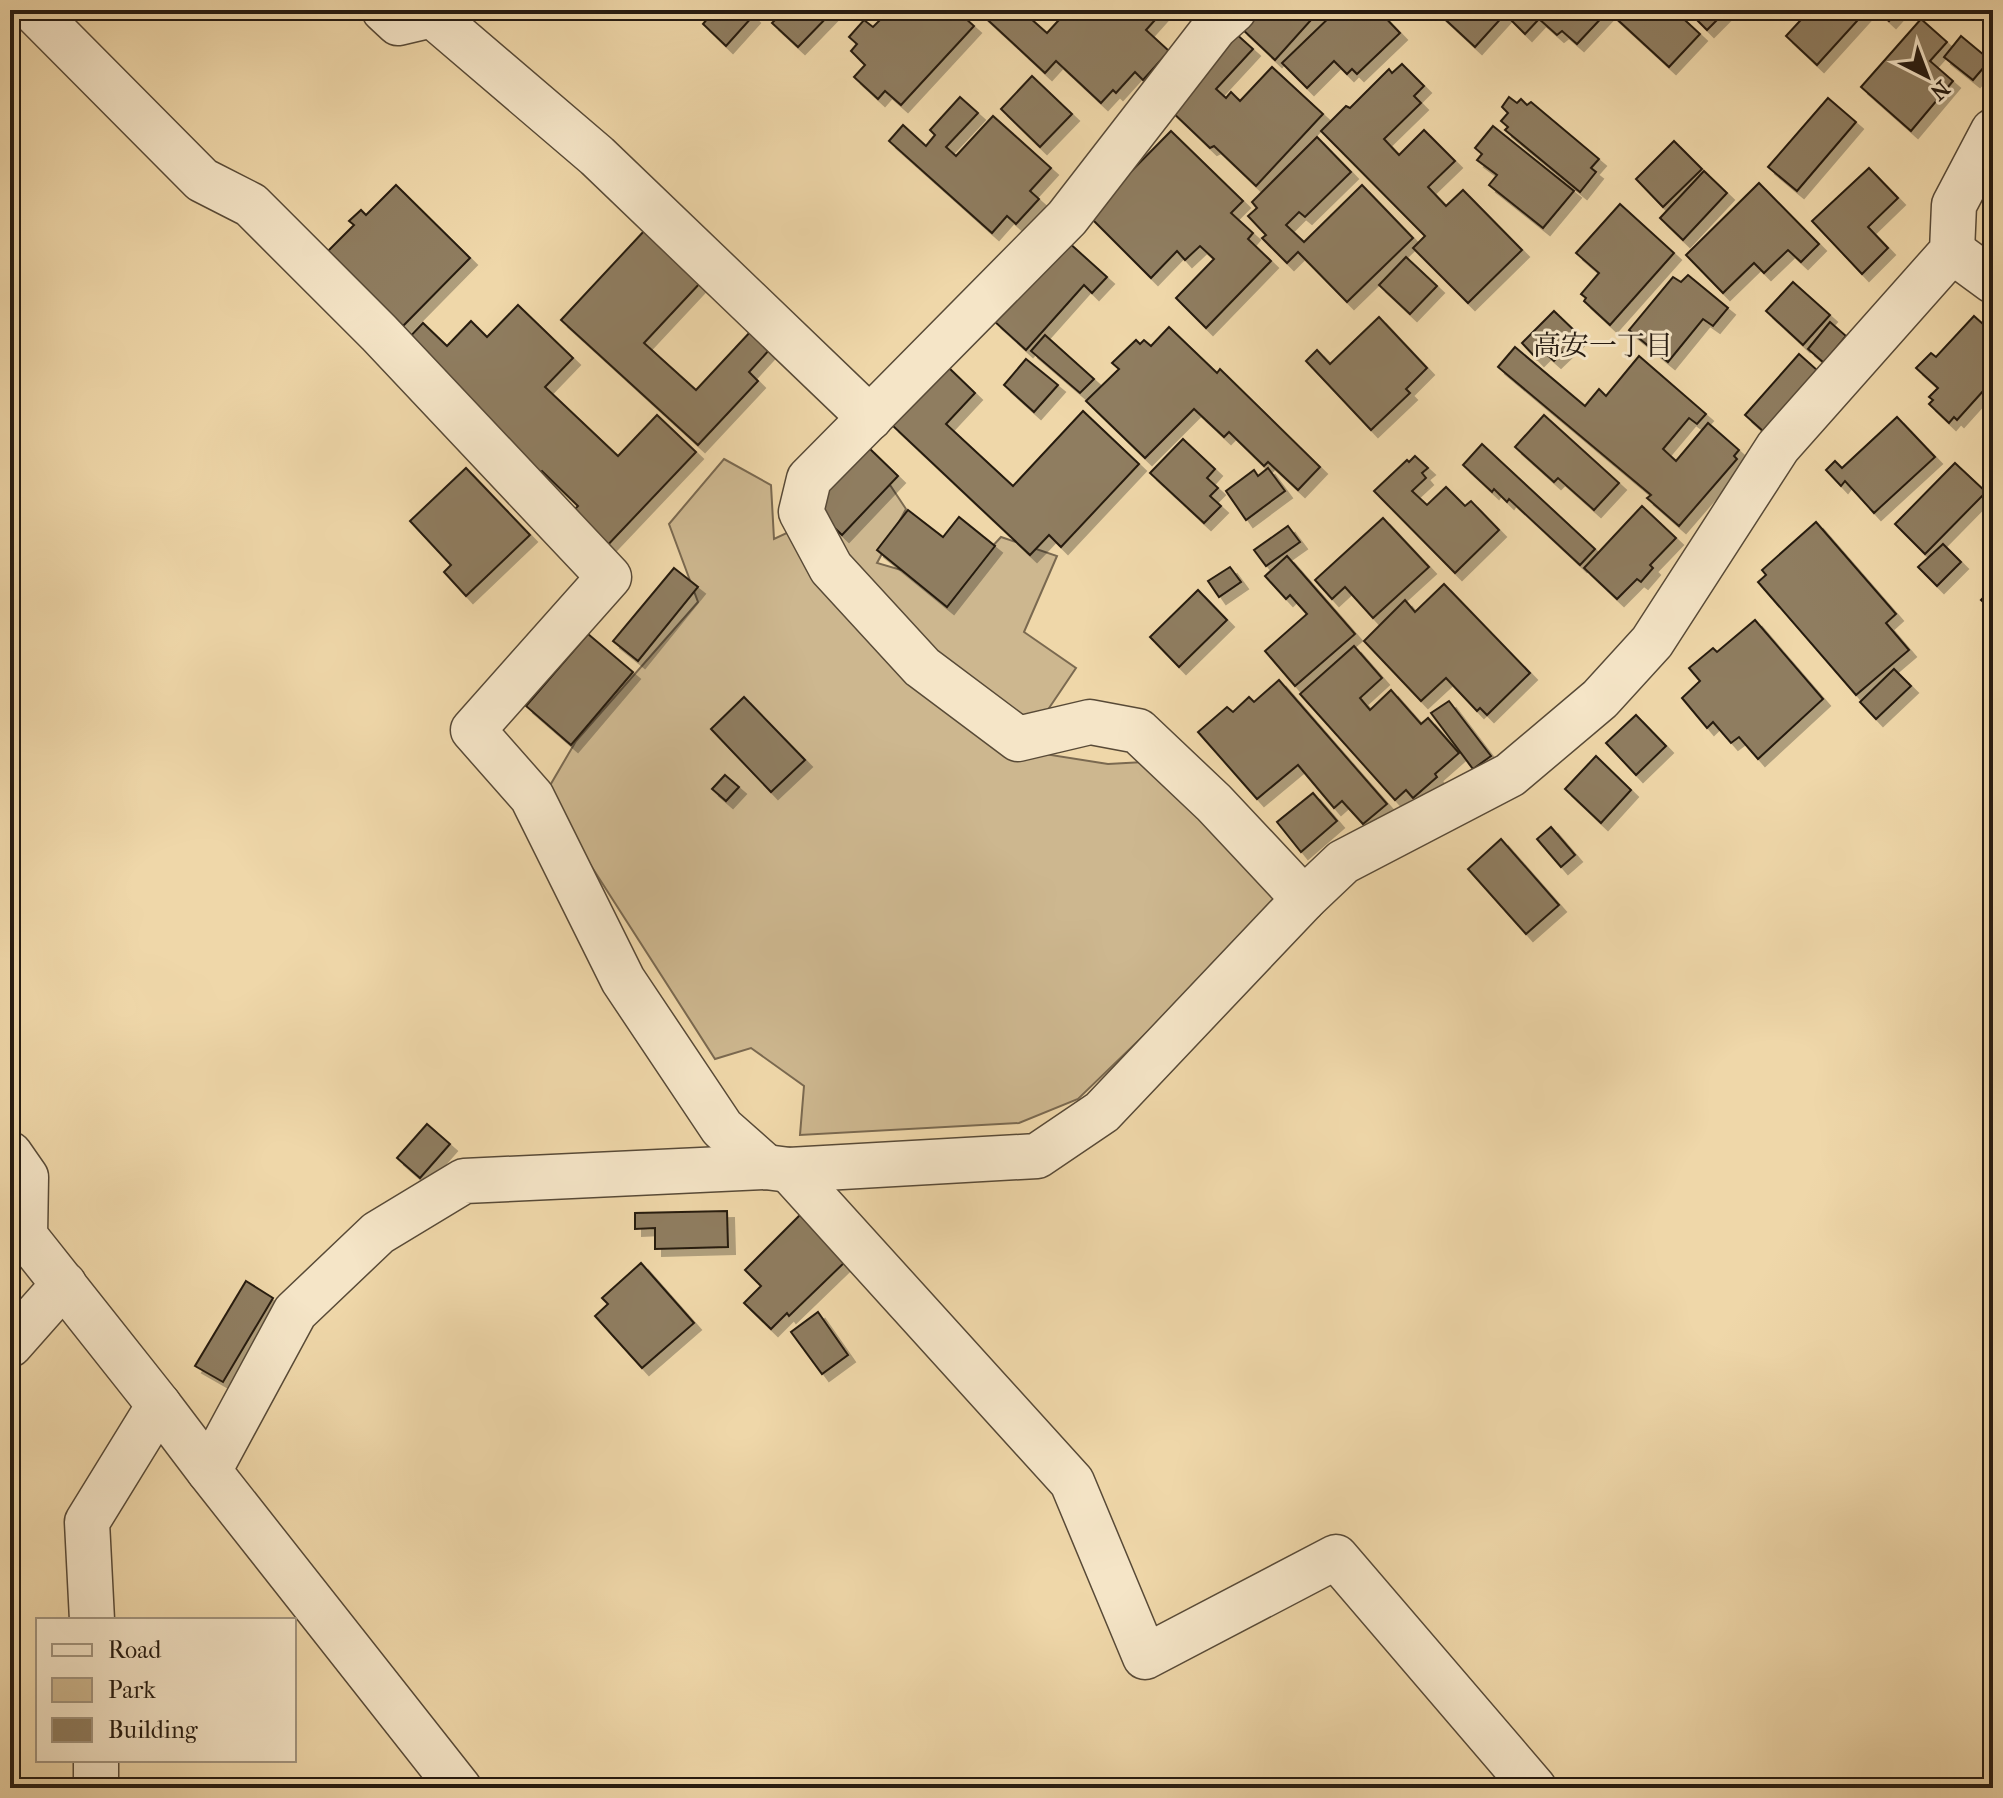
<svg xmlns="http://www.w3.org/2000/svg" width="2003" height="1798" font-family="'IM FELL French Canon','Noto Serif JP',serif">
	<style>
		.green { fill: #cdb78f; stroke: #7a6950; stroke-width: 2 }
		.building { fill: #8f7d60; stroke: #261b11; stroke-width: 2; filter: url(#shadow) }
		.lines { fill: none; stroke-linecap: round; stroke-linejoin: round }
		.minor-casing { stroke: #584a37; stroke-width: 47 }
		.minor { stroke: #f5e5c7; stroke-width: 44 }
		.labels { text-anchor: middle; stroke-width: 6; stroke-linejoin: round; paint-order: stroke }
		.neighbourhood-label { font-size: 28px; fill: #261b11; stroke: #f5e5c7 }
	</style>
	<defs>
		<filter id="shadow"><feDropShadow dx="7" dy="7" stdDeviation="0" flood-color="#0004"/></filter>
	</defs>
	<rect width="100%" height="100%" fill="#efd7a9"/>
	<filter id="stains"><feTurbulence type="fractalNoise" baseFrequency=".0025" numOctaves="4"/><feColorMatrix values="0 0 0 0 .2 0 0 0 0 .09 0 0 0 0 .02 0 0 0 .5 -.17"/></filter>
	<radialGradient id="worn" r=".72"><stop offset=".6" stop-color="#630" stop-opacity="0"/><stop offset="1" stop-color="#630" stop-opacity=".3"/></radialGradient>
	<path class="green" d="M724 459 771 485 774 539 890 485 906 509 877 563 956 586 1001 537 1057 556 1024 632 1076 668 1041 720 1038 753 1108 764 1144 762 1231 827 1280 904 1078 1099 1019 1123 800 1135 804 1086 751 1048 715 1059 545 794 576 741 698 602 669 524Z"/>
	<g class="building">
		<path d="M709 10H747L753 16 726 46 703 24 712 13Z"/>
		<path d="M785 10H834L798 47 772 23Z"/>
		<path d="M890 10H956L974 26 901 105 885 91 878 99 854 77 865 65 851 51 857 44 849 37 864 20 873 27Z"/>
		<path d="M977 10H1021L1047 33 1068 10H1164L1146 30 1169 51 1143 80 1135 72 1116 93 1113 90 1101 103 1056 61 1045 73Z"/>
		<path d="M1258 10H1320L1275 60 1241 28Z"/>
		<path d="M1337 10H1378L1400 33 1357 74 1352 69 1347 74 1334 61 1307 88 1282 63Z"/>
		<path d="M1435 10H1541L1547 16 1553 10H1674L1700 34 1669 67 1608 11 1577 44 1562 31 1557 35 1539 19 1525 34 1505 14 1475 47Z"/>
		<path d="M1687 10H1727L1707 30Z"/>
		<path d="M1810 10H1867L1817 65 1786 36Z"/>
		<path d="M1877 10H1899L1889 21Z"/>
		<path d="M1921 19 1947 42 1930 61 1953 81 1911 131 1861 87Z"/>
		<path d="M1234 32 1253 49 1216 89 1226 98 1231 92 1240 101 1272 67 1323 114 1256 186 1214 146 1210 148 1168 108Z"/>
		<path d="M1961 36 1990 60 1973 80 1944 57Z"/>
		<path d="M1402 64 1424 86 1414 96 1421 103 1384 139 1399 155 1424 130 1455 161 1428 187 1446 206 1463 190 1522 250 1468 303 1413 248 1425 236 1321 131 1346 106 1350 108 1389 69 1392 73Z"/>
		<path d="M1032 76 1072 114 1040 147 1001 109Z"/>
		<path d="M960 97 978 113 946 147 956 156 993 116 1051 168 1030 191 1039 199 1016 224 1007 216 992 233 889 141 903 125 926 146 935 135 930 130Z"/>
		<path d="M1509 97 1517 103 1521 99 1527 105 1531 102 1599 159 1591 168 1596 172 1580 192 1505 130 1508 127 1501 121 1508 113 1502 107Z"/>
		<path d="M1828 98 1856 122 1797 191 1768 167Z"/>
		<path d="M1493 126 1574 191 1543 228 1489 185 1497 175 1477 160 1482 154 1475 148Z"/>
		<path d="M1171 131 1243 201 1231 213 1253 233 1248 239 1271 261 1206 328 1176 298 1214 259 1200 246 1185 260 1177 251 1151 278 1088 215Z"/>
		<path d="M1317 137 1351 172 1305 217 1299 212 1286 225 1304 242 1362 185 1413 238 1347 302 1298 252 1287 263 1262 238 1266 235 1248 216 1257 208 1252 202Z"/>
		<path d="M1674 141 1702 169 1663 207 1636 179Z"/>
		<path d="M1869 168 1898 198 1868 227 1888 248 1862 274 1812 221Z"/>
		<path d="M1704 171 1727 193 1683 240 1660 218Z"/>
		<path d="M1759 183 1819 244 1801 262 1788 250 1764 273 1754 263 1723 293 1686 255Z"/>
		<path d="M396 185 470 258 403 326 328 251 354 225 349 221 361 210 366 215Z"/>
		<path d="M1620 204 1674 253 1610 325 1584 301 1586 298 1581 294 1599 273 1576 253Z"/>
		<path d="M645 230 702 281 644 343 696 390 752 330 771 348 749 372 758 381 698 445 561 320Z"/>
		<path d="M1067 241 1107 277 1092 293 1084 285 1026 350 994 321Z"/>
		<path d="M1406 257 1437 286 1410 314 1379 285Z"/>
		<path d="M1688 275 1728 308 1713 326 1703 319 1668 362 1629 330 1673 277 1681 282Z"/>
		<path d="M1793 282 1830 315 1803 345 1766 311Z"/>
		<path d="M518 305 573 358 545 387 618 456 657 415 696 452 603 550 568 516 578 506 542 471 537 475 402 345 423 323 447 346 471 321 487 337Z"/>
		<path d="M1554 311 1580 336 1554 361 1544 352 1537 359 1522 343Z"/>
		<path d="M1974 316 1993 333V380L1957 420 1954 417 1949 423 1929 404 1933 400 1929 397 1938 388 1916 368 1931 353 1936 357Z"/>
		<path d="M1379 317 1427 368 1406 389 1410 393 1371 430 1306 361 1317 350 1330 364Z"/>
		<path d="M1830 322 1846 336 1824 363 1808 349Z"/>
		<path d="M1169 327 1217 373 1220 369 1320 467 1298 490 1268 462 1264 466 1229 432 1224 437 1194 409 1145 458 1086 401 1119 369 1112 363 1136 340 1140 344 1144 340 1151 346Z"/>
		<path d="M1045 335 1094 379 1080 393 1031 351Z"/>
		<path d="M1515 347 1585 406 1599 389 1606 396 1639 356 1706 414 1697 424 1689 418 1663 449 1676 461 1708 423 1739 450 1734 456 1737 459 1679 526 1647 498 1651 495 1498 367Z"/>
		<path d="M1799 354 1818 371 1764 432 1745 415Z"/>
		<path d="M1026 359 1058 385 1034 412 1004 385Z"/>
		<path d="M947 366 975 393 946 424 1013 486 1083 411 1139 464 1061 547 1049 535 1030 555 892 425Z"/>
		<path d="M1544 415 1619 483 1594 510 1558 478 1554 482 1515 447Z"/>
		<path d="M1897 417 1935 457 1874 513 1845 481 1841 486 1826 470 1835 461 1842 468Z"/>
		<path d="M1183 439 1215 469 1207 478 1218 488 1210 496 1221 506 1204 523 1150 473Z"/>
		<path d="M1482 444 1595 549 1580 565 1509 499 1507 502 1494 489 1492 492 1463 465Z"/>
		<path d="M868 447 898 476 842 535 811 505Z"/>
		<path d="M1415 456 1428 468 1422 473 1426 478 1412 491 1427 505 1446 487 1465 506 1471 501 1499 530 1455 573 1374 491 1407 460 1409 462Z"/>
		<path d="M1955 463 1986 492 1925 554 1895 524Z"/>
		<path d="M466 468 530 535 466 596 444 572 451 565 410 521Z"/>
		<path d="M1268 468 1285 491 1246 520 1226 491 1254 470 1258 476Z"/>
		<path d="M1642 506 1676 538 1650 565 1653 568 1641 582 1637 579 1617 599 1584 568Z"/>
		<path d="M908 510 943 537 959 517 995 546 947 607 877 550Z"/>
		<path d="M1383 518 1429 567 1373 618 1345 587 1332 599 1315 580Z"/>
		<path d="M1816 522 1896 614 1886 623 1909 650 1856 695 1758 582 1766 575 1762 570Z"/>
		<path d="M1288 526 1300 542 1266 566 1254 550Z"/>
		<path d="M1943 544 1961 562 1937 586 1918 567Z"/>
		<path d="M1287 556 1355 634 1295 686 1265 651 1307 614 1290 595 1286 599 1265 576Z"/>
		<path d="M1230 567 1241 582 1219 597 1208 581Z"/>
		<path d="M674 568 698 587 638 661 613 641Z"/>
		<path d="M1444 584 1530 673 1487 715 1480 708 1477 711 1446 678 1421 701 1364 641 1405 600 1415 612Z"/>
		<path d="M1993 588V611L1981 600Z"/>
		<path d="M1198 590 1227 620 1179 667 1150 637Z"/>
		<path d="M1755 620 1823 699 1758 759 1739 737 1731 743 1713 722 1707 728 1682 698 1700 681 1689 668 1713 648 1717 652Z"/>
		<path d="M588 634 633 672 571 745 526 706Z"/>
		<path d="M1354 646 1382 678 1360 698 1370 710 1391 690 1421 724 1428 718 1459 753 1435 774 1437 777 1413 798 1406 790 1395 800 1300 694Z"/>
		<path d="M1894 669 1911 686 1876 719 1860 702Z"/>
		<path d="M1279 680 1387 804 1363 824 1342 801 1334 808 1298 765 1257 799 1198 732 1227 707 1233 712 1249 697 1254 702Z"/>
		<path d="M744 697 805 760 771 792 711 729Z"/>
		<path d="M1449 701 1491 756 1473 769 1431 713Z"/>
		<path d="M1636 715 1666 746 1636 775 1606 743Z"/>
		<path d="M1596 756 1631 790 1601 823 1565 789Z"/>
		<path d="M725 775 739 787 726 801 712 789Z"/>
		<path d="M1313 793 1337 821 1301 852 1277 822Z"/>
		<path d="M1551 827 1575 855 1561 867 1537 839Z"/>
		<path d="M1501 839 1559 905 1526 934 1468 869Z"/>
		<path d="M427 1124 450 1144 420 1178 397 1158Z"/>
		<path d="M727 1211 728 1247 655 1249V1228L635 1229V1213Z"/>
		<path d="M802 1213 848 1259 789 1316 787 1313 771 1329 744 1303 761 1286 745 1270Z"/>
		<path d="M641 1263 694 1323 642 1368 595 1316 608 1304 602 1298Z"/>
		<path d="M246 1281 273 1298 223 1382 195 1366Z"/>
		<path d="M818 1312 848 1355 822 1374 791 1332Z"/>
	</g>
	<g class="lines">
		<g class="minor-casing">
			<g id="minor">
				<path d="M33 10 202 180 251 205 379 333 609 577 473 730 532 797 623 980 722 1128 766 1167"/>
				<path d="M384 10 398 23 432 15 437 10"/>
				<path d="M1234 10 1215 27 1067 218 809 479 801 512 831 568 922 667 1018 739 1090 722 1138 731 1214 803 1304 899"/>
				<path d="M432 15 597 156 870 418"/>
				<path d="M1952 251 1993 281"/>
				<path d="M10 1154 26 1177 25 1236 159 1405"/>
				<path d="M789 1170 1072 1482 1145 1657 1336 1557 1534 1788"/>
				<path d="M10 1345 64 1284"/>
				<path d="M209 1471 295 1312 378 1233 464 1181 766 1167 789 1170 1037 1156 1102 1112 1304 899 1343 862 1510 775 1600 699 1652 642 1778 447 1952 251 1954 205 1993 131"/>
				<path d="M92 1620 87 1522 159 1405 209 1471 459 1788"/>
				<path d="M96 1788V1760"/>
			</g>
		</g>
		<use href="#minor" class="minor"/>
	</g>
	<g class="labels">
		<g class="neighbourhood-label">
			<text x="1603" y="355">高安一丁目</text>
		</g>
	</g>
	<rect width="2003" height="1798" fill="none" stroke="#efd7a9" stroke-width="40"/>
	<rect x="12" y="12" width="1979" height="1774" fill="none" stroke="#261b11" stroke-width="4"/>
	<rect x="20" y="20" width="1963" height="1758" fill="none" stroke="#261b11" stroke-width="2"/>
	<rect x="36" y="1618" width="260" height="144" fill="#f5e5c7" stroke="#a2947e" stroke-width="2"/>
	<rect x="52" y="1644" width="40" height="12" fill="#f5e5c7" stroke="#a2947e" stroke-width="2"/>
	<text x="108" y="1658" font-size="24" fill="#261b11">Road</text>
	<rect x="52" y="1678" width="40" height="24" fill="#cdb78f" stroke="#a2947e" stroke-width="2"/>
	<text x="108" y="1698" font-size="24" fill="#261b11">Park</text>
	<rect x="52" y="1718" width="40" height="24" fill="#8f7d60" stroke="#a2947e" stroke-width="2"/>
	<text x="108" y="1738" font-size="24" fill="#261b11">Building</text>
	<g transform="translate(1927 76) rotate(138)" stroke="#f5e5c7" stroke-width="6" paint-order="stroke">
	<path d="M0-6L14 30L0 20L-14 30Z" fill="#261b11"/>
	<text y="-12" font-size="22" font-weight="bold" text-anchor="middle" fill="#261b11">N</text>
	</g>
	<rect width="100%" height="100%" filter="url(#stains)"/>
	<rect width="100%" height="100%" fill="url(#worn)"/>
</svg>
